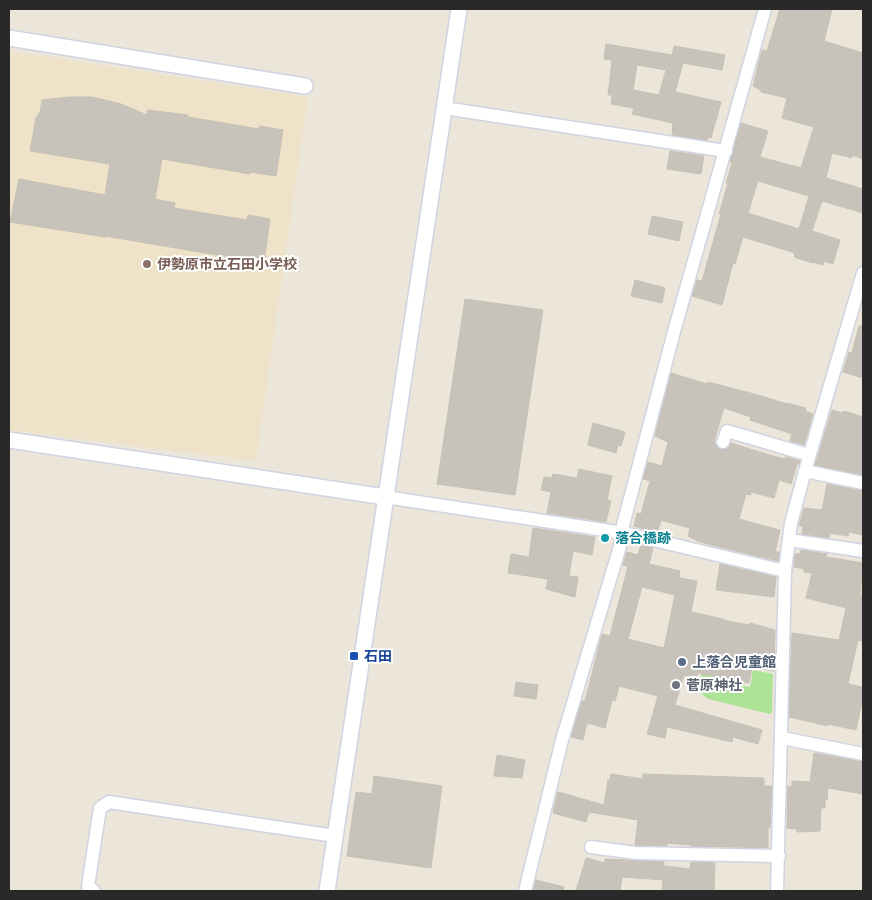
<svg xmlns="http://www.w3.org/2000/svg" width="872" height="900" font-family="'IBM Plex Sans','Noto Sans JP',sans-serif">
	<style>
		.education { fill: #eee3c9 }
		.green { fill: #ade396 }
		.building { fill: #c7c2ba; stroke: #c7c1b4; fill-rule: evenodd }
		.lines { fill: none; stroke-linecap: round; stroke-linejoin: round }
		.minor-casing { stroke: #d0d3e2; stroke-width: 15 }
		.tertiary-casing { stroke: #d0d3e2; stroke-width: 18 }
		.minor { stroke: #fff; stroke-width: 12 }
		.tertiary { stroke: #fff; stroke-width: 15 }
		.education-dot { fill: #8d6e63; stroke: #fff; stroke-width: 2 }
		.culture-dot { fill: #0f9aa8; stroke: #fff; stroke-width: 2 }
		.transit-dot { fill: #1a4fb4; stroke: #fff; stroke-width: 2 }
		.service-dot { fill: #5c6f8a; stroke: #fff; stroke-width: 2 }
		.worship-dot { fill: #6b7280; stroke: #fff; stroke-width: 2 }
		.labels { text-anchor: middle; stroke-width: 4; stroke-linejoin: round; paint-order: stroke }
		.education-label { font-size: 14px; font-weight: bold; fill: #785e54; stroke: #fff; text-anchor: start }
		.culture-label { font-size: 14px; font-weight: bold; fill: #0d838f; stroke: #fff; text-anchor: start }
		.transit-label { font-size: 14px; font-weight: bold; fill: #164399; stroke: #fff; text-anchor: start }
		.service-label { font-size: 14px; font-weight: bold; fill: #4e5e75; stroke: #fff; text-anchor: start }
		.worship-label { font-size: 14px; font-weight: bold; fill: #5b616d; stroke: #fff; text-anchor: start }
	</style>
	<rect width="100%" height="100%" fill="#ece5da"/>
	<path class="education" d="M9 51 308 97 256 461 9 430Z"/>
	<path class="green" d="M714 660 712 676 730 680V684L750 687 753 670 773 674 772 712 770 714 708 699 698 691 702 672Z"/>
	<g class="building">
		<path d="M780 9H832L824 41 863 53V159L852 155V158L832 153 826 178 863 189V213L822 201 812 231 840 240 833 264 824 261 823 265 813 262V263L794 257 795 253 743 237 735 264 733 263 722 305 692 296 697 280 702 281 721 214H719L728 183H726L732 163 730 162 741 123 768 131 760 157 801 168 814 127 782 118 787 98 761 92V90L753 86 762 50 767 51ZM758 181 809 196 799 229 748 213Z"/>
		<path d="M606 44 672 55 674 46 725 55 722 70 683 63 675 92 721 102 711 138 708 137 707 140 672 135 673 123 632 114 634 108 611 104 612 95H608L612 60 604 59ZM637 65 666 70 659 95 633 90Z"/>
		<path d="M69 97H92L121 104 147 115 148 110 188 115V117L259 129 260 126 283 130 276 176 250 172V174L162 159 155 199 175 203 174 208 247 220 248 215 270 219 264 263 105 236V237L10 222 19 179 105 195 110 164 30 151 36 118 40 112 42 100Z"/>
		<path d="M670 151 704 156 701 174 667 169Z"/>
		<path d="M652 216 683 222 679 241 648 234Z"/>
		<path d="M635 280 665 288 662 303 631 296Z"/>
		<path d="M465 299 543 310 515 495 437 484Z"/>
		<path d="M859 326H863V378L843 372 849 352 852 353Z"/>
		<path d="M671 373 707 384 708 382 758 395 787 404V403L806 408 805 411 813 414 804 445 790 441 792 434 750 420 751 417 724 408 715 438V444L721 450 728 448 731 443 769 455 785 459 786 457 800 461 799 464H797L791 484 779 480 774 498 751 492V495L746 494 739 519 780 530 775 552H779L778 561 700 542 688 536 690 528 661 520 657 533 634 526 637 513 641 514 650 481 643 479 648 462 662 466 668 442 655 436Z"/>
		<path d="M832 410 843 413 844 411 863 417V475L815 465Z"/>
		<path d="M593 423 625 432 621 446 618 445 616 453 588 445Z"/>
		<path d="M579 469 612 476 607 500 611 501 606 522 547 513 551 492 541 490 544 477 552 478 553 474 577 478Z"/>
		<path d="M827 484 863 491V535L849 532 848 536 830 533 829 538 802 534 803 526H799L804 508 822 510Z"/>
		<path d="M533 528 595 537 592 555 573 551 569 576 578 577 575 597 546 589 548 579 508 573 511 554 529 557Z"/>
		<path d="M641 545 653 548 649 564 680 571 679 578 697 581 691 612 723 619V620L749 625 750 623 775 630 774 671 752 667 749 683 698 673 697 676 693 675V677L684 675 675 705 762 730 758 744 733 737 732 742 667 727 665 738 647 734 658 696 619 686 615 701 612 700 605 728 587 723 583 740 571 737 582 701H585L602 634 610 636 628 566 623 565 627 552 638 555ZM642 587 675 595 664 648 628 639Z"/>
		<path d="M801 550 827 554 826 557 863 563 860 595 863 596V641L858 640 848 684 863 687V696L856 730 828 724V726L789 717 792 633 839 640 846 608 806 598 812 573 804 572V569L794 567 795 554H800Z"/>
		<path d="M720 564 776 577 774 597 716 590Z"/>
		<path d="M516 682 538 685 536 699 514 696Z"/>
		<path d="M814 753 863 762V794L828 788 827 800H825V808H821L820 831 797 832V829L787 828 788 786 792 787V781L810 782Z"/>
		<path d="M497 755 525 760 522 778 494 776Z"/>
		<path d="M611 774 643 779V774L764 778V786H772L770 828H768V848L691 846V845L667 843V846L635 845 638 820 589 812 586 822 553 813 558 792 604 805 608 780H610Z"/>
		<path d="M374 776 442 786 431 868 347 856 356 792 372 794Z"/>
		<path d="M586 858 605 863V859L664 862V866L690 869 691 862 715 863 714 891H662L663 880 622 877 620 891H576Z"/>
		<path d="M536 880 564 887 563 891H533Z"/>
	</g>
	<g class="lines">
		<g class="minor-casing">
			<g id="minor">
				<path d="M444 108 726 151"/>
				<path d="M723 442 727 431 809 455"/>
				<path d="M805 471 863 483"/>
				<path d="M385 497 624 533 785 571"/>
				<path d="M789 540 863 551"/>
				<path d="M782 738 863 754"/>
				<path d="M591 847 636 853 779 856"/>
				<path d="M94 891 88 886 100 808 109 802 335 836"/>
				<path d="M525 891 562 740 624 533 623 525 675 328 765 9"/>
				<path d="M777 891 785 571 791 523 805 471 863 273"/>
			</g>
		</g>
		<g class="tertiary-casing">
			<g id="tertiary">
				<path d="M9 38 305 86"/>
				<path d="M9 440 385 497"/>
				<path d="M327 891 459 9"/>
			</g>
		</g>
		<use href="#minor" class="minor"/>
		<use href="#tertiary" class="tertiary"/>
	</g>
	<circle class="education-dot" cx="147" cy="264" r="5"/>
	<circle class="culture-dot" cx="605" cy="538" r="5"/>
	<rect class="transit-dot" x="349" y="651" width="10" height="10" rx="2.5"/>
	<circle class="service-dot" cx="682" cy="662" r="5"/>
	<circle class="worship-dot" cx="676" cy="685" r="5"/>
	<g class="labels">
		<g class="education-label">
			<text x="157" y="269">伊勢原市立石田小学校</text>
		</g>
		<g class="culture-label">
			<text x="615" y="543">落合橋跡</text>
		</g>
		<g class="transit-label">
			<text x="364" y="661">石田</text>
		</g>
		<g class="service-label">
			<text x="692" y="667">上落合児童館</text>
		</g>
		<g class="worship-label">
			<text x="686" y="690">菅原神社</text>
		</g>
	</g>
	<rect width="872" height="900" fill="none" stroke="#292929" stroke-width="20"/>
</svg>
